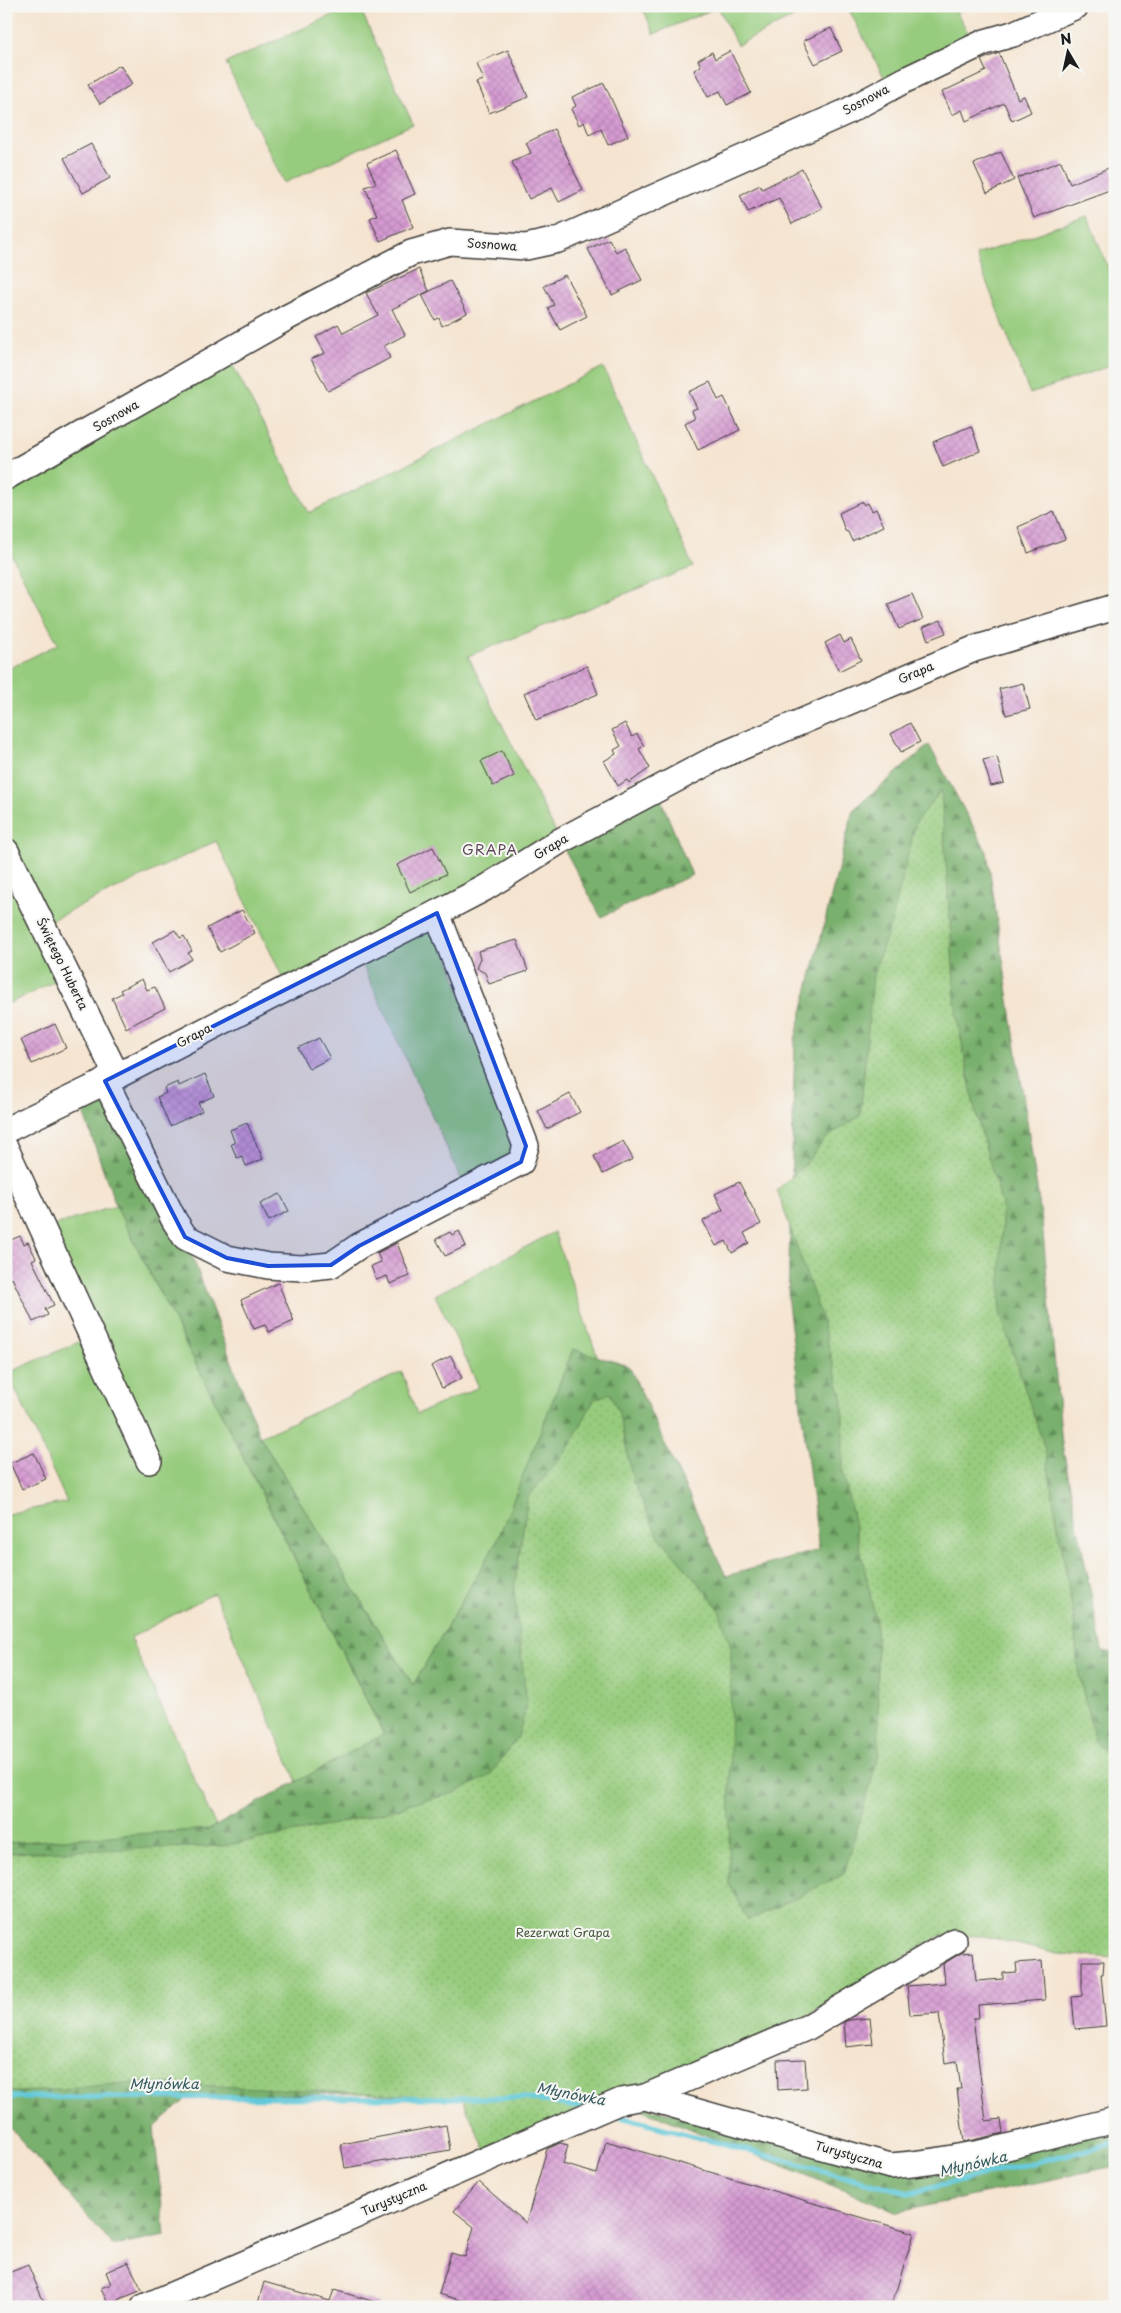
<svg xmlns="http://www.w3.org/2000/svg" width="1121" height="2313" font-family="'Playpen Sans',sans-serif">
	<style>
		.grass { fill: #97cc7e; stroke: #5a744d }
		.forest { fill: url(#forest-firs); stroke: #4a6644 }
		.park { fill: url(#park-dots); stroke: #5a744d }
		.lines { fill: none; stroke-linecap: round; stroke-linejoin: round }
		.stream { stroke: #5ec8d9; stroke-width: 5.5 }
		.building { fill: url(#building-cross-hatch) }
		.minor-casing { stroke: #3d3a37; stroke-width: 28 }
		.minor { stroke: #fff; stroke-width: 25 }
		.marked { fill: #1d4ed8; fill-opacity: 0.2; stroke: #1d4ed8; stroke-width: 4; stroke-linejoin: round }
		.labels { text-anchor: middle; stroke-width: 4; stroke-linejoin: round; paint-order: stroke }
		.street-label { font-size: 12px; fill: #1c1c1c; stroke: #f6f6f2 }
		.park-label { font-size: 12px; fill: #475a3e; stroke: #f6f6f2 }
		.neighbourhood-label { font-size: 14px; letter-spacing: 1px; fill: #5d485b; stroke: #f6f6f2 }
		.water-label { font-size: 14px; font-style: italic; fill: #33585e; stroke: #f6f6f2 }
	</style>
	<defs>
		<pattern id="forest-firs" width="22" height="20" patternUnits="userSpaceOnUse" patternTransform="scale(1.25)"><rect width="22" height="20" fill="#79b06d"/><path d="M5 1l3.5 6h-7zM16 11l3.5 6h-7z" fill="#628e59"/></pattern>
		<pattern id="park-dots" width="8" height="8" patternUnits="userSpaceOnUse" patternTransform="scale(1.25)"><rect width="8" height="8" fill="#97cc7e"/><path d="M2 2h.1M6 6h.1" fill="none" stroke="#82af6c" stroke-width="1.8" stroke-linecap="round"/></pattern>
		<pattern id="building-cross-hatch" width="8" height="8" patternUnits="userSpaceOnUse" patternTransform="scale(1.25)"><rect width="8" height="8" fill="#d59ad1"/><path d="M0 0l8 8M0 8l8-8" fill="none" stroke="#b684b3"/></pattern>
	</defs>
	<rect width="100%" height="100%" fill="#f6f6f2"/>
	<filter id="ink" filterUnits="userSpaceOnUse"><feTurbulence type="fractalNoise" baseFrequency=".02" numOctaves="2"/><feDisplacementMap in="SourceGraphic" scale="10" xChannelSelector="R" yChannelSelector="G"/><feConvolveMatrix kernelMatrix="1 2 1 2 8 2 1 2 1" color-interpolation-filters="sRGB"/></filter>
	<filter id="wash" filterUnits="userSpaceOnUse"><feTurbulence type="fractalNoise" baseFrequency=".0096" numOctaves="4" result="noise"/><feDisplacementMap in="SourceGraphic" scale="20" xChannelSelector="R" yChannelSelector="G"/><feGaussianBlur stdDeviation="1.12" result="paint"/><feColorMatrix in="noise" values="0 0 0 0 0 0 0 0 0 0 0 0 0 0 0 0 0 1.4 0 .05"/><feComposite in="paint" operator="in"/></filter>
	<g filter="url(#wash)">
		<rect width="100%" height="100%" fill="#f5e4d0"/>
		<g class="grass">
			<path d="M353 6H359L413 124 284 183 226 63Z"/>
			<path d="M642 6H817L737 45 718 7 654 34Z"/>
			<path d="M847 6H953L974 43 887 83Z"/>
			<path d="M1087 216 1115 284V364L1030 394 976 255Z"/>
			<path d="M228 356 309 513 603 367 693 567 468 656 560 841 285 982 216 841 47 922 6 838V670L58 644 6 545V480Z"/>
			<path d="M6 862 64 977 6 1005Z"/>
			<path d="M435 920 516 1147 513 1157 464 1185 359 957Z"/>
			<path d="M116 1206 384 1735 297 1782 214 1593 130 1638 223 1842 6 1853V1512L7 1514 67 1502 8 1373 92 1336 43 1229Z"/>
			<path d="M554 1232 610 1393 497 1541 413 1685 260 1437 402 1372 417 1414 479 1387 435 1295Z"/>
		</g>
		<g class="forest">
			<path d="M929 745 987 852 1042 1222 1062 1444 1102 1651 1115 1653V1923L950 1933 379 2092 187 2098 154 2128 165 2236 114 2246 6 2123V1843L210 1829 384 1734 116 1206 77 1095 105 1081 185 1237 260 1437 413 1685 497 1541 573 1349 629 1366 726 1576 819 1550 788 1303 795 1040 853 810Z"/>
			<path d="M657 790 692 875 601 917 560 841Z"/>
			<path d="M621 2101 890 2166 1115 2120V2166L898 2212Z"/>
		</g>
		<path class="park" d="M941 790 956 1012 975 1111 1002 1205 1000 1313 1045 1450 1074 1620 1078 1671 1095 1742 1115 1761V1958L1057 1954 984 1936 941 1935 758 2046 489 2158 462 2098 136 2082 42 2091 6 2092V1853L223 1846 318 1828 401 1808 408 1804 455 1793 489 1776 518 1737 527 1704 514 1590 528 1497 568 1449 594 1400 610 1393 619 1413 633 1481 657 1534 718 1607 731 1648 729 1884 748 1921 844 1874 879 1754 876 1620 843 1472V1401L820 1313 777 1190 805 1165 826 1138 860 1116 873 975 893 917 916 822Z"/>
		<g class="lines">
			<g class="stream">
				<path d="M6 2097 525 2098 584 2108"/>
				<path d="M610 2114 908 2193 1115 2143"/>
			</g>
		</g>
		<g id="blocks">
			<g class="building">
				<path d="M831 28 842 51 815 64 803 41Z"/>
				<path d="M508 50 528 97 489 113 476 82 483 80 476 63Z"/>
				<path d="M730 51 751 93 727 105 720 91 708 97 694 70 701 66 698 60 712 52 715 59Z"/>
				<path d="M999 53 1018 99 1024 96 1031 112 1012 121 1004 103 966 121 962 110 952 115 942 92 986 71 981 60Z"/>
				<path d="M120 65 132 84 100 104 88 85Z"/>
				<path d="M604 83 628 136 608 145 601 129 589 135 584 122 579 125 571 109 576 106 572 97Z"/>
				<path d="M554 129 583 190 559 202 552 188 529 199 512 162 531 153 526 143Z"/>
				<path d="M91 144 110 178 83 193 64 158Z"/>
				<path d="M396 150 415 194 402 200 413 227 380 241 370 218 377 215 365 187 376 183 367 163Z"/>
				<path d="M1001 152 1014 180 987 193 974 164Z"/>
				<path d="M1061 161 1070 184 1111 167 1115 176V188L1034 218 1017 178Z"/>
				<path d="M802 169 822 208 792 224 779 198 748 212 740 195 760 185 762 189Z"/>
				<path d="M609 239 616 252 625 247 642 280 612 295 588 249Z"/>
				<path d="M419 269 429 291 392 309 405 335 384 346 390 358 328 391 311 359 325 353 316 337 338 324 343 333 378 315 366 293Z"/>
				<path d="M565 275 587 316 560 330 548 308 554 305 544 286Z"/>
				<path d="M450 281 467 313 442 326 439 318 435 320 422 295Z"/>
				<path d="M710 382 718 400 724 397 740 430 698 450 685 423 695 418 692 410 697 408 689 392Z"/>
				<path d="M971 426 980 451 943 467 933 442Z"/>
				<path d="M862 502 864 505 868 503 872 511 876 509 884 526 852 541 848 532 845 531 839 513Z"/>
				<path d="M1054 511 1065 539 1028 553 1018 527Z"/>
				<path d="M912 594 923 619 899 629 888 604Z"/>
				<path d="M941 620 946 633 928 640 923 627Z"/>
				<path d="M840 635 844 643 851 639 861 660 839 671 825 643Z"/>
				<path d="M587 666 598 694 536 720 524 693Z"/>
				<path d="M1023 683 1030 709 1006 715 999 689Z"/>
				<path d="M625 723 632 737 637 734 644 746 639 749 650 768 629 783 627 780 618 786 604 761 616 754 614 750 621 746 612 730Z"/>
				<path d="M910 723 920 742 901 752 891 734Z"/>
				<path d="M502 751 514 776 493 786 481 761Z"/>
				<path d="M997 757 1004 783 991 786 983 760Z"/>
				<path d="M433 847 446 874 410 892 397 865Z"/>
				<path d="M242 910 255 933 220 952 207 928Z"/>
				<path d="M175 930 180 938 184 936 192 951 188 953 192 959 169 972 153 942Z"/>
				<path d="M517 940 528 971 489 984 485 973 476 968 480 959 478 951Z"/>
				<path d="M142 979 147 990 155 987 165 1008 126 1028 112 998 122 993 120 990Z"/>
				<path d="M55 1024 66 1048 32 1064 21 1040Z"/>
				<path d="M319 1038 330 1058 309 1069 298 1048Z"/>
				<path d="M205 1074 214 1096 198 1103 202 1111 170 1126 157 1097 166 1093 164 1088 178 1082 179 1086Z"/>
				<path d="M570 1094 580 1112 547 1129 538 1111Z"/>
				<path d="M247 1123 263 1159 246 1166 242 1156 237 1158 231 1144 235 1143 230 1130Z"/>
				<path d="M623 1141 633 1159 603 1174 594 1156Z"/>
				<path d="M739 1182 761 1224 744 1233 749 1243 732 1253 726 1241 716 1246 703 1221 723 1210 715 1194Z"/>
				<path d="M280 1194 289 1211 269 1221 260 1204Z"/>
				<path d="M459 1231 466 1246 445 1256 436 1239 450 1232 452 1235Z"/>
				<path d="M20 1236 24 1244 28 1242 36 1258 32 1260 54 1305 45 1309 48 1315 33 1322 12 1278 6 1281V1242Z"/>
				<path d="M397 1243 410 1276 390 1284 387 1276 376 1280 371 1266 381 1262 377 1253Z"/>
				<path d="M278 1283 294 1321 269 1332 265 1325 254 1329 241 1300Z"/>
				<path d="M451 1356 462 1378 442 1388 431 1366Z"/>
				<path d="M34 1453 46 1479 22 1489 10 1463Z"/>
				<path d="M973 1952 976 1981 1003 1979V1973L1017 1972 1016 1963 1042 1961 1045 2000 978 2005 979 2018H973L986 2121 1001 2119 1003 2133 964 2142 957 2089H961L957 2061 945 2063 939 2013 910 2015 907 1986 945 1983 943 1964 961 1953Z"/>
				<path d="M1082 1961H1104L1103 1974H1101L1106 2026 1075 2029 1072 1997 1082 1996Z"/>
				<path d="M870 2018 873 2044 846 2047 844 2022 849 2020Z"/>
				<path d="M805 2059 807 2088 778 2090 777 2060Z"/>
				<path d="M446 2125 450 2150 345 2168 341 2144Z"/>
				<path d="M606 2141 914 2233 891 2307H519L493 2300 491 2307H484L439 2294 451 2253 465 2257 474 2227 454 2211 479 2182 526 2223 547 2149 560 2143 568 2145 563 2164 597 2174Z"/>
				<path d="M128 2262 142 2290 108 2304 101 2288 111 2284 106 2272Z"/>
				<path d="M28 2265 46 2307H6V2274Z"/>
				<path d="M264 2282 330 2301 334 2290 379 2303V2307H257Z"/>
			</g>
		</g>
	</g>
	<g filter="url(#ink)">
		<use href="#blocks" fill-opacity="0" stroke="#3d3a37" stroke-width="1"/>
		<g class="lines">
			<g class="minor-casing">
				<g id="minor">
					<path d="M6 477 288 317 411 253 450 242 526 247 558 240 846 112 905 80 985 42 1013 34 1076 6"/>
					<path d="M6 851 117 1076"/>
					<path d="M105 1081 174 1220 185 1237 227 1258 268 1266 302 1268 331 1265 359 1246 521 1162 526 1146 437 913"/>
					<path d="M6 1130 117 1076 272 996 437 913 485 888 560 841 720 756 974 649 1115 607"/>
					<path d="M6 1149 149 1461"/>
					<path d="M645 2097 808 2027 954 1941"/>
					<path d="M144 2307 621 2101 645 2097 890 2166C967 2161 1041 2138 1115 2120"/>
				</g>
			</g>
			<use href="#minor" class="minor"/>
		</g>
	</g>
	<path class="marked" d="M437 913 526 1146 521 1162 359 1246 331 1265 268 1266 227 1258 185 1237 105 1081Z"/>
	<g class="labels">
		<g class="street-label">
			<text transform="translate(866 100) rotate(-28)" y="4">Sosnowa</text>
			<text transform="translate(492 245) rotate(4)" y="4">Sosnowa</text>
			<text transform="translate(116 416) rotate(-30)" y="4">Sosnowa</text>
			<text transform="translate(916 673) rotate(-23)" y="4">Grapa</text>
			<text transform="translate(551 847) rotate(-31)" y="4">Grapa</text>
			<text transform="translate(62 964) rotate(64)" y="4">Świętego Huberta</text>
			<text transform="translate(194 1036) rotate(-28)" y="4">Grapa</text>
			<text transform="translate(849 2155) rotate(16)" y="4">Turystyczna</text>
			<text transform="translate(394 2199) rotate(-23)" y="4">Turystyczna</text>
		</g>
		<g class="park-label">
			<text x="563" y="1937">Rezerwat Grapa</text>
		</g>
		<g class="neighbourhood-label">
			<text x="490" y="855">GRAPA</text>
		</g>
		<g class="water-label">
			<text x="164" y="2089">Młynówka</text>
			<text transform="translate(571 2094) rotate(11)" y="5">Młynówka</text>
			<text transform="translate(973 2164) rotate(-13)" y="5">Młynówka</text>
		</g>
	</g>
	<rect width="1121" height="2313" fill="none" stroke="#f6f6f2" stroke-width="25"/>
	<g transform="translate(1068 52) rotate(351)" stroke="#f6f6f2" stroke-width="4" paint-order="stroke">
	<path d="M0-4L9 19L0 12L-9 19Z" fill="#1c1c1c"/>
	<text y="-8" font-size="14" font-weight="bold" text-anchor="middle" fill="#1c1c1c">N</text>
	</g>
</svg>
